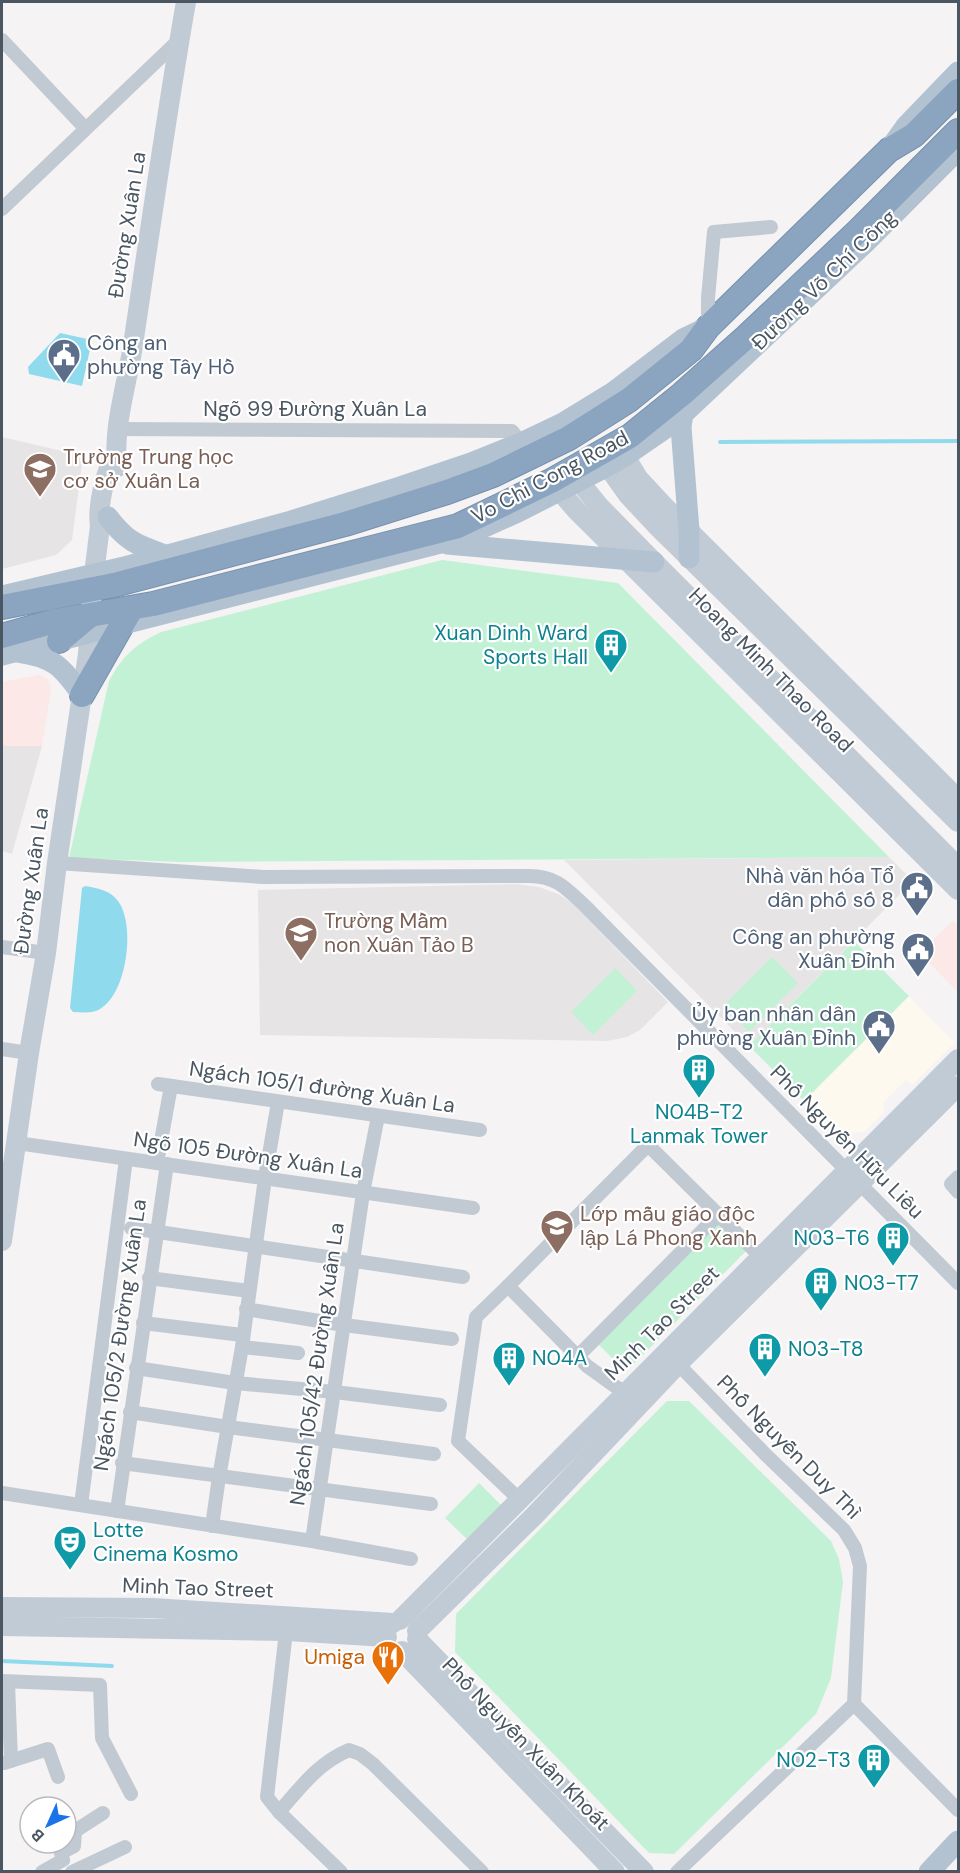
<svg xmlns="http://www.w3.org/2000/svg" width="960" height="1873" font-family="'DM Sans',sans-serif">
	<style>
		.commercial { fill: #fdf9ef }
		.education { fill: #e6e4e5 }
		.medical { fill: #fce8e6 }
		.green { fill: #c3f1d5 }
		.water { fill: #90daee }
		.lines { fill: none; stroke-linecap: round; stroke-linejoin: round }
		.stream { stroke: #90daee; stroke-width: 4 }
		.highway-casing { stroke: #7690ad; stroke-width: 26 }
		.street { stroke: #c1cad2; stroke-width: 14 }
		.secondary { stroke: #c1cbd6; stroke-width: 20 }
		.primary { stroke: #b3c2d1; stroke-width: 21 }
		.highway { stroke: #8ba5c1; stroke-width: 24 }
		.labels { text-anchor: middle; stroke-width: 4.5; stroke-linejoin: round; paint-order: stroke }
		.street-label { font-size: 21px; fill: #4a5661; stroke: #fff }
		.service-label { font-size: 21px; fill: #4e5e75; stroke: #fff; text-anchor: end }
		.education-label { font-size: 21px; fill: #785e54; stroke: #fff; text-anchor: start }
		.culture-label { font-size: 21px; fill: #0d838f; stroke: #fff; text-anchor: start }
		.food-label { font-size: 21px; fill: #c56008; stroke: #fff; text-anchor: end }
	</style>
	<rect width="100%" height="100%" fill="#f5f3f3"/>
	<path class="commercial" d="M909 996 955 1043 912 1085 906 1080 883 1103 884 1112 864 1132 837 1133 804 1101Z"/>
	<g class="education">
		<path d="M2 437 83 456 72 540 56 555 2 569Z"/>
		<path d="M2 744 7 746H42L12 854 2 851Z"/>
		<path d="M889 857 913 881 749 1046 564 860Z"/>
		<path d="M516 884 539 887 558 894 572 903 668 1002 640 1030 627 1037 607 1041 260 1035 258 890Z"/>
	</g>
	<g class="medical">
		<path d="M39 675 46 678 50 683 51 689 42 746H7L2 744V682Z"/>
		<path d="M953 921 958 926V992L920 953Z"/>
	</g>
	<g class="green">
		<path d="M442 560 618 583 889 857 182 862 69 858 109 681C122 656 136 644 161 632Z"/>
		<path d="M854 941 909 996 804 1101 749 1046Z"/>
		<path d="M772 957 798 983 749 1032 723 1006Z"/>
		<path d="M615 968 637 991 593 1035 571 1012Z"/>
		<path d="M721 1218 750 1247 626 1372 598 1344Z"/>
		<path d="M667 1401H689L831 1541 839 1559 843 1582 831 1678 816 1714 674 1854 649 1853 455 1652 456 1614Z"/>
		<path d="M479 1483 502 1506 468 1540 445 1518Z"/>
	</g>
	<g class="water">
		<path d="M60 333 92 340 82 386 29 374 28 367Z"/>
		<path d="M85 886C97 888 110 890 118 901 136 925 127 994 100 1009 92 1014 82 1012 73 1012L70 1008 82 888Z"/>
	</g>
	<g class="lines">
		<g class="stream">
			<path d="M720 442 958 441"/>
			<path d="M2 1661 112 1666"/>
		</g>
		<g class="highway-casing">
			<g id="highway">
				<path d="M2 607 114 585 345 524 447 492 493 475 569 438 629 400 691 350 708 327 889 150 914 135 958 91"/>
				<path d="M2 636 55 621 153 604 458 526 551 481 630 436 682 394 746 337 858 231 958 131"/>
				<path d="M59 641 89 616"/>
				<path d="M82 695 131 609"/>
			</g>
		</g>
		<g class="street">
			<path d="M2 40 85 128"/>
			<path d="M2 209 180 39"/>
			<path d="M708 327V298L714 232 771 227"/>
			<path d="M118 429 512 431 521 443"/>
			<path d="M57 863 263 877 529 876C556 876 566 888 585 906L958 1283"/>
			<path d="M2 947 46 953"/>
			<path d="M2 1049 29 1053"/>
			<path d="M158 1084 480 1130"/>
			<path d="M17 1143 473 1208"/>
			<path d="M157 1163 171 1086"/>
			<path d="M958 1177 951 1184 958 1192"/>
			<path d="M131 1228 463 1277"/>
			<path d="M149 1278 249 1291"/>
			<path d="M508 1286 648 1145 761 1257"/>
			<path d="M246 1309 344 1325 452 1339"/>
			<path d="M143 1323 242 1335"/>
			<path d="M242 1347 298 1353"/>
			<path d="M578 1356 719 1214"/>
			<path d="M678 1364 765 1454 844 1530 855 1548 860 1566 854 1704 958 1810"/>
			<path d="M136 1368 235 1383 335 1392 440 1405"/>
			<path d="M130 1412 228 1427 434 1454"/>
			<path d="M122 1463 431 1504"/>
			<path d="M2 1493 312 1541 411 1559"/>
			<path d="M520 1500 458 1441 476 1317 508 1286 587 1366 626 1394"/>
			<path d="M81 1505 126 1159"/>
			<path d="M117 1511 167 1164"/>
			<path d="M212 1526 219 1477 242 1347 265 1178 278 1102"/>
			<path d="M312 1541 363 1193 378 1116"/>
			<path d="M287 1623 267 1797 279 1812 341 1872"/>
			<path d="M2 1681 100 1685 102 1738 131 1794"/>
			<path d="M8 1682 11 1761"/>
			<path d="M4 1763 48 1749 58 1777"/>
			<path d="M279 1812C301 1787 318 1763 349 1750L360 1754 373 1764 482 1872"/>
			<path d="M42 1872 63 1860 61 1853 74 1846 75 1831 103 1813"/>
			<path d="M72 1872 125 1847"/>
			<path d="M677 1872 854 1704"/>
		</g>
		<g class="secondary">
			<path d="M617 443 638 478 664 506 958 799"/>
			<path d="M599 454 628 495 656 525 958 822"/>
			<path d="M118 467C111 434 128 380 133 345 150 231 166 116 186 2"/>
			<path d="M570 470 599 506 654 562 958 867"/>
			<path d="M551 481 577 511 958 890"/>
			<path d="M2 1241 29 1053 46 953 57 863 88 654 92 590 100 526C97 507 105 472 115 456"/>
			<path d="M2 1607 152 1608 393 1623"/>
			<path d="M400 1620 958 1059"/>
			<path d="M2 1626 287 1631 387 1637"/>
			<path d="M417 1631 534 1516 678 1364 958 1086"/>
			<path d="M417 1639 644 1872"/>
			<path d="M402 1651 615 1872"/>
		</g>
		<g class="primary">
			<path d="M891 147 906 126 958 72"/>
			<path d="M683 414 681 427 689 530V558"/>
			<path d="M108 517C127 542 137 545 165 555"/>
			<path d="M447 544 654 562"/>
			<path d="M2 596 124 567 291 521 400 487 471 463 521 443 563 423 612 393 683 339 708 327"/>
			<path d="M18 652C53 657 62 666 82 695"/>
			<path d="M2 655 460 538 518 512 608 466 625 456 667 427 683 414 866 242 958 150"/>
			<path d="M929 1872 958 1841"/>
		</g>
		<use href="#highway" class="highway"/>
	</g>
	<defs>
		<g id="civic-pin" transform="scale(1.725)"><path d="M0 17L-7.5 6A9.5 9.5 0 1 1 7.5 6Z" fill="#5c6f8a" stroke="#fff"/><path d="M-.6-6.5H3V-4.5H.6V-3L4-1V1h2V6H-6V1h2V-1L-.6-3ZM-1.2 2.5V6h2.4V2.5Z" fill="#fff"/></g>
		<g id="school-pin" transform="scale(1.725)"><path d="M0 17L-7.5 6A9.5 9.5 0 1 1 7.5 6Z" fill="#8d6e63" stroke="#fff"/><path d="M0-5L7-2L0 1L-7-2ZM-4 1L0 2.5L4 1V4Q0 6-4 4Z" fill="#fff"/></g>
		<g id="building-pin" transform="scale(1.725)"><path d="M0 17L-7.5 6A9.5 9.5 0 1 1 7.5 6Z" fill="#0f9aa8" stroke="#fff"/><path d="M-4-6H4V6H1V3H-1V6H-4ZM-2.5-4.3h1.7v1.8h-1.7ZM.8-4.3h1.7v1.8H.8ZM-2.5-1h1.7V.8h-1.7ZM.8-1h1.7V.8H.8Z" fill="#fff"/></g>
		<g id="theatre-pin" transform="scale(1.725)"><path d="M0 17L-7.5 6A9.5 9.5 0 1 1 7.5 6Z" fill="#0f9aa8" stroke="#fff"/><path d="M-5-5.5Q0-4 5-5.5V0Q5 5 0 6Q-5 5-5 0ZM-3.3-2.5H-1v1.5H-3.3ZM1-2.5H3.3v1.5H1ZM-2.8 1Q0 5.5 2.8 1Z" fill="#fff"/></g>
		<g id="restaurant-pin" transform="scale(1.725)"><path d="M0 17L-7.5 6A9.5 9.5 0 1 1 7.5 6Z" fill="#e8710a" stroke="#fff"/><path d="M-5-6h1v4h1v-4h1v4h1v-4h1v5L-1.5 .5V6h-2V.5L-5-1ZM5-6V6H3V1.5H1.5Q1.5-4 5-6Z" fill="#fff"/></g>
	</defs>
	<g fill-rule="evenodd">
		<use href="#civic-pin" x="64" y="355"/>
		<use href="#school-pin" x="40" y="469"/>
		<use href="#building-pin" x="611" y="645"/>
		<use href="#civic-pin" x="917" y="888"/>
		<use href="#school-pin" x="301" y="933"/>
		<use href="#civic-pin" x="918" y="949"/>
		<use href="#civic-pin" x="879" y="1026"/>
		<use href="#building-pin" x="699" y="1070"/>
		<use href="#school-pin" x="557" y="1226"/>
		<use href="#building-pin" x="893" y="1238"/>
		<use href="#building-pin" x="821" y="1283"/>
		<use href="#building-pin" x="765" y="1349"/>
		<use href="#building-pin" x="509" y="1358"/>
		<use href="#theatre-pin" x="70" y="1542"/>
		<use href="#restaurant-pin" x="388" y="1657"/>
		<use href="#building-pin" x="874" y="1760"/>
	</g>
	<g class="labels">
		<g class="street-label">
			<text transform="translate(127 225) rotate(-81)" y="7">Đường Xuân La</text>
			<text transform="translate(824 280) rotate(-44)" y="7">Đường Võ Chí Công</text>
			<text x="315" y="416">Ngõ 99 Đường Xuân La</text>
			<text transform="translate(550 477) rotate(-28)" y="7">Vo Chi Cong Road</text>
			<text transform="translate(771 670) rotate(45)" y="7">Hoang Minh Thao Road</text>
			<text transform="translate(31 881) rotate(-82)" y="7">Đường Xuân La</text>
			<text transform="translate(322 1087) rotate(8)" y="7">Ngách 105/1 đường Xuân La</text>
			<text transform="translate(847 1142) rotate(45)" y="7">Phố Nguyễn Hữu Liêu</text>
			<text transform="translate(248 1155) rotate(8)" y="7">Ngõ 105 Đường Xuân La</text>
			<text transform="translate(662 1323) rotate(-45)" y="7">Minh Tao Street</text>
			<text transform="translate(120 1335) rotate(-82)" y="7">Ngách 105/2 Đường Xuân La</text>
			<text transform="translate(317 1364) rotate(-82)" y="7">Ngách 105/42 Đường Xuân La</text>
			<text transform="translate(789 1447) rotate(45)" y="7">Phố Nguyễn Duy Thì</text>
			<text transform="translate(198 1588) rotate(2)" y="7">Minh Tao Street</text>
			<text transform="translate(526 1744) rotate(46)" y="7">Phố Nguyễn Xuân Khoát</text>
		</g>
		<g class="service-label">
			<text x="87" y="350" text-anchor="start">Công an<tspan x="87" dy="24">phường Tây Hồ</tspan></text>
			<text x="894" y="883">Nhà văn hóa Tổ<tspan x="894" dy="24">dân phố số 8</tspan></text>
			<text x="895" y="944">Công an phường<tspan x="895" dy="24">Xuân Đỉnh</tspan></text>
			<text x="856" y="1021">Ủy ban nhân dân<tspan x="856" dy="24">phường Xuân Đỉnh</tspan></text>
		</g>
		<g class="education-label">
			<text x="63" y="464">Trường Trung học<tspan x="63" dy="24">cơ sở Xuân La</tspan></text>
			<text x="324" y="928">Trường Mầm<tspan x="324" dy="24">non Xuân Tảo B</tspan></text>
			<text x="580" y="1221">Lớp mẫu giáo độc<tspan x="580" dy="24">lập Lá Phong Xanh</tspan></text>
		</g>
		<g class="culture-label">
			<text x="588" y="640" text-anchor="end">Xuan Dinh Ward<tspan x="588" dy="24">Sports Hall</tspan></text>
			<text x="699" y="1119" text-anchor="middle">N04B-T2<tspan x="699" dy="24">Lanmak Tower</tspan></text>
			<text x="870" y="1245" text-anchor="end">N03-T6</text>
			<text x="844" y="1290">N03-T7</text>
			<text x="788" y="1356">N03-T8</text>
			<text x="532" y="1365">N04A</text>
			<text x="93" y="1537">Lotte<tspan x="93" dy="24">Cinema Kosmo</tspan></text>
			<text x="851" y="1767" text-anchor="end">N02-T3</text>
		</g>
		<g class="food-label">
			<text x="365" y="1664">Umiga</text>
		</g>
	</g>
	<rect width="960" height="1873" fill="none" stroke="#4a5661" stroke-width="6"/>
	<g transform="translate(48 1825) rotate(225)"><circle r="28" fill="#ffffff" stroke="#b7bbc0" stroke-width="1.5"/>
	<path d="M0-4.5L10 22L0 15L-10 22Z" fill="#1a73e8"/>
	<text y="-9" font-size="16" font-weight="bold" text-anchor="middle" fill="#4a5661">B</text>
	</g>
</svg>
